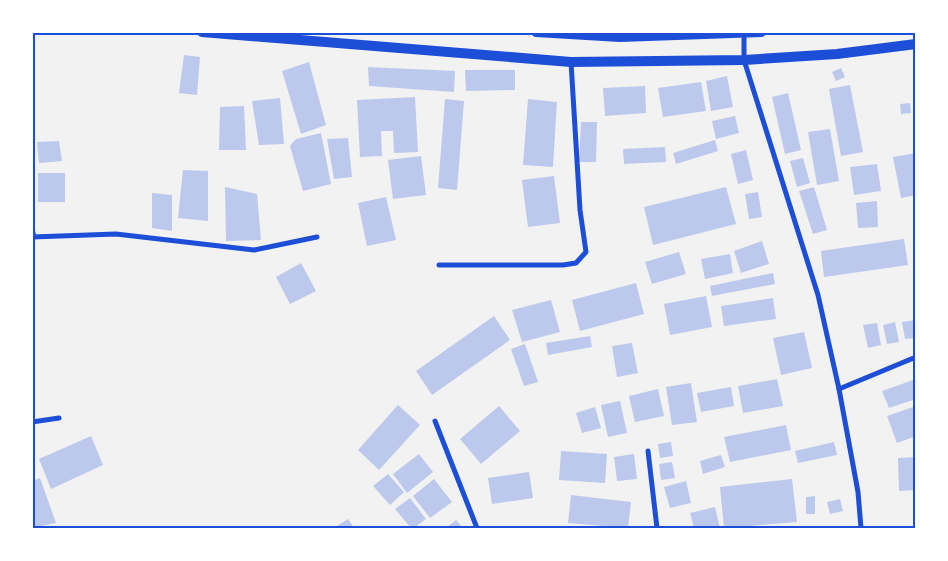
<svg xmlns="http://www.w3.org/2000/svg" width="948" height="561" font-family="'Open Sans',sans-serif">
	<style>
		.building { fill: #bdc9ec }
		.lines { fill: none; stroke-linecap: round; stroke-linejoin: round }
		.minor { stroke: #1d4ed8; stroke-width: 5 }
		.secondary { stroke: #1d4ed8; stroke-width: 10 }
		.neatline { fill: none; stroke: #1d4ed8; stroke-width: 2 }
	</style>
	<rect width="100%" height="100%" fill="#f2f2f2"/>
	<g class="building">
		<path d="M184 55 200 57 197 95 179 93Z"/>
		<path d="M309 62 326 125 301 134 282 71Z"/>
		<path d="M368 67 455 71 454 92 369 86Z"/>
		<path d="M841 68 845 77 836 81 832 72Z"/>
		<path d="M465 70H515V90L466 91Z"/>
		<path d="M727 76 733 107 711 111 706 81Z"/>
		<path d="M701 82 706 111 663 117 658 88Z"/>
		<path d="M850 85 863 152 841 156 829 89Z"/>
		<path d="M645 86 646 113 605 116 603 88Z"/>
		<path d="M788 93 801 150 785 154 772 97Z"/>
		<path d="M415 97 418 152 394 153 393 131H381L382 156 360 157 357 100Z"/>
		<path d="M280 98 284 144 259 145 252 101Z"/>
		<path d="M445 99 464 101 457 190 438 188Z"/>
		<path d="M528 99 557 102 553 167 523 165Z"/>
		<path d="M910 103 911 113 901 114 900 104Z"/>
		<path d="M244 106 246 150H219L220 107Z"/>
		<path d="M735 116 739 133 716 139 712 121Z"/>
		<path d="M581 122H597L596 162H579Z"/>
		<path d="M830 129 839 181 817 185 808 132Z"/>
		<path d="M321 133 331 184 303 191 290 146 296 139Z"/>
		<path d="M348 138 352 177 334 179 327 139Z"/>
		<path d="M715 140 718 151 676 164 673 153Z"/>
		<path d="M59 141 62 161 39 163 37 142Z"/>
		<path d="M665 147 666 162 624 164 623 149Z"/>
		<path d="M746 150 753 180 738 184 731 154Z"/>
		<path d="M916 153V195L901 198 893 157Z"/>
		<path d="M421 156 426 195 393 199 388 160Z"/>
		<path d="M803 158 810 183 797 187 790 161Z"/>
		<path d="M877 164 881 191 854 195 850 167Z"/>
		<path d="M183 170 208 171V221L178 218Z"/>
		<rect x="38" y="173" width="27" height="29"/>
		<path d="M554 176 560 223 528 227 522 180Z"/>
		<path d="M225 187 257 194 261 240 226 241Z"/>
		<path d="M726 187 736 224 653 245 644 207Z"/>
		<path d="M814 187 827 230 813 234 799 191Z"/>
		<path d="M758 192 762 217 749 219 745 194Z"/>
		<path d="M152 193 172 195V231L152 228Z"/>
		<path d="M386 197 396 240 367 246 358 203Z"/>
		<path d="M877 201 878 227 858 228 856 203Z"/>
		<path d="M904 239 908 265 824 277 821 251Z"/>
		<path d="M762 241 769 264 741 273 734 251Z"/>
		<path d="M679 252 686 274 652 284 645 262Z"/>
		<path d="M730 254 733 273 705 279 701 259Z"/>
		<path d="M301 263 316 291 290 304 276 277Z"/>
		<path d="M773 273 775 284 712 296 710 286Z"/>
		<path d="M636 283 644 314 580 331 572 300Z"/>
		<path d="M706 296 712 327 670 335 664 304Z"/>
		<path d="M773 298 776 319 724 326 721 306Z"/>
		<path d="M551 300 560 332 522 342 512 310Z"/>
		<path d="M494 316 510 340 432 395 416 371Z"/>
		<path d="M916 320V338L905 339 902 322Z"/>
		<path d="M895 322 899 342 887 344 883 325Z"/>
		<path d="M877 323 881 345 868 348 863 325Z"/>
		<path d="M804 332 812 368 781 375 773 338Z"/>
		<path d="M590 336 592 347 548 355 546 343Z"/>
		<path d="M632 343 638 373 617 377 612 346Z"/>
		<path d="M525 344 538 382 524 386 511 349Z"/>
		<path d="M777 379 783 406 743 413 738 386Z"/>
		<path d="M916 379V399L889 408 882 391Z"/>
		<path d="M691 383 697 422 672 425 666 387Z"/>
		<path d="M731 387 734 406 701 412 697 393Z"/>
		<path d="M658 389 664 416 635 422 629 396Z"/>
		<path d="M620 401 627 433 608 437 601 405Z"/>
		<path d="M398 405 420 425 379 470 358 450Z"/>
		<path d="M499 406 520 431 481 464 460 439Z"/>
		<path d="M916 406V436L897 443 887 416Z"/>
		<path d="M595 407 601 428 582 433 576 413Z"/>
		<path d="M786 425 791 450 730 462 724 437Z"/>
		<path d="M91 436 103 465 51 489 39 459Z"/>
		<path d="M671 442 673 456 660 458 658 444Z"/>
		<path d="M834 442 837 455 798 463 795 451Z"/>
		<path d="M561 451 607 454 605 483 559 480Z"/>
		<path d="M419 454 433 472 407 493 393 474Z"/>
		<path d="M634 454 637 479 617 481 614 457Z"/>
		<path d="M721 455 725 467 703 474 700 461Z"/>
		<path d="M916 457V490L899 491 898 458Z"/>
		<path d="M672 462 675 478 661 480 659 464Z"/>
		<path d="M529 472 533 498 492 504 488 478Z"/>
		<path d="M388 474 404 492 390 505 373 486Z"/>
		<path d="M40 478 56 523 32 528V481Z"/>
		<path d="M434 479 452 502 430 518 413 496Z"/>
		<path d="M792 479 797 522 724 528 720 487Z"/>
		<path d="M686 481 691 503 670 508 664 487Z"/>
		<path d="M571 495 631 502 628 528 568 523Z"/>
		<path d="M815 496V514H806V497Z"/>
		<path d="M410 498 426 519 414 528H411L395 509Z"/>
		<path d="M840 499 843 511 830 514 827 502Z"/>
		<path d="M715 507 720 528H694L690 513Z"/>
		<path d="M348 519 354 528H334Z"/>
		<path d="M456 520 463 528H446Z"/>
	</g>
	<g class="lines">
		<g class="minor">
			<path d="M744 34V60L818 295 839 389 858 492 861 528"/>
			<path d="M32 229 34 237"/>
			<path d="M32 237 116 234 254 250 317 237"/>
			<path d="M439 265H563L576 263 586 252 580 210 571 62"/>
			<path d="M839 389 916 357"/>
			<path d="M435 421 477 528"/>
			<path d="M32 422 59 418"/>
			<path d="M648 451 657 528"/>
		</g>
		<g class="secondary">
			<path d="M202 32 571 62 744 60 837 54 916 44"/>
			<path d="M536 32 620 37 761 32"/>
		</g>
	</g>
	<rect width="948" height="561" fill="none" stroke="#ffffff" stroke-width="68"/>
	<rect x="34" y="34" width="880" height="493" class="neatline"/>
</svg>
